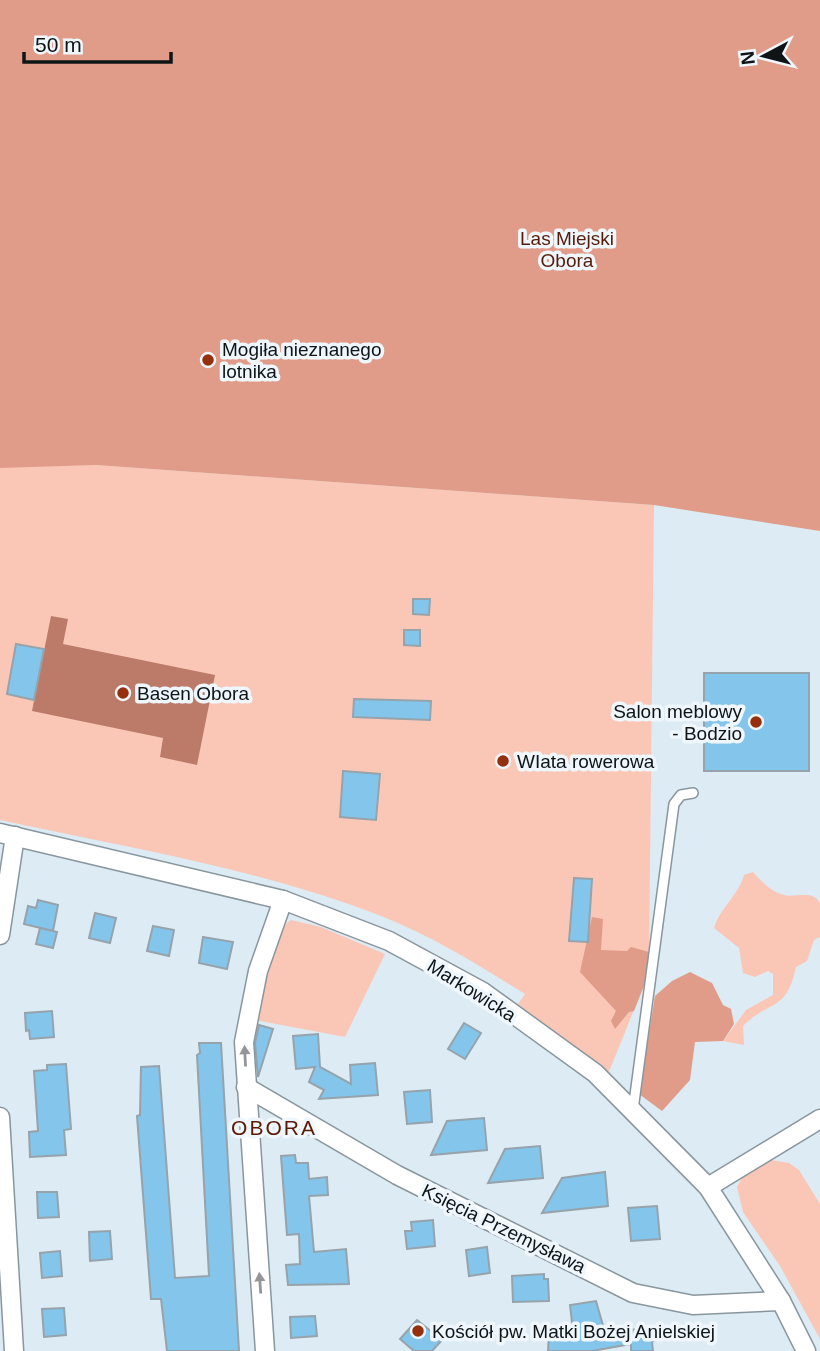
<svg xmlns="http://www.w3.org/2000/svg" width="820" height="1351" font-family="Helvetica,sans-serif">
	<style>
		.green { fill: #fac7b7 }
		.forest { fill: #e09c88 }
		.water { fill: #bc7b68 }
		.building { fill: #84c5ec; stroke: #96a3ab; stroke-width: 2 }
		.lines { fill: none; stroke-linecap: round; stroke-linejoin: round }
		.service-casing { stroke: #89969e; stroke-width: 12 }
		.minor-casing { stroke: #89969e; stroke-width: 21 }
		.service { stroke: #fff; stroke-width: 9 }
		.minor { stroke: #fff; stroke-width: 18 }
		.oneway { fill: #939597 }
		.poi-dot { fill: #962f0c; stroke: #eff7fd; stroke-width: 2.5 }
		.labels { text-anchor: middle; stroke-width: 7; stroke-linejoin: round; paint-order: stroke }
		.park-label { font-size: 19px; fill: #581b09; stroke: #eff7fd }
		.poi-label { font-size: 19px; fill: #0f1417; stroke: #eff7fd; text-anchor: start }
		.street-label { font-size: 19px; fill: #0f1417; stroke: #eff7fd }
		.neighbourhood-label { font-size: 21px; letter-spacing: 2px; fill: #5c1a06; stroke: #eff7fd }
	</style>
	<rect width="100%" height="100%" fill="#ddebf4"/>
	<g class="green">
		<path d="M96 465 654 505 649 957 645 983 608 1074 518 1004 525 994C480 966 435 938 386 918 264 869 128 848 0 820V467Z"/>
		<path d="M753 872C762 882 771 892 784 895 794 898 815 889 820 904 820 912 820 928 820 937L814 940 807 961 796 967C786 1013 770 999 743 1026L744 1045 723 1041 746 1010 773 995V974L768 971 755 977 743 973 739 948 714 928C720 908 738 896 744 875Z"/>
		<path d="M291 920 321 927 385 954 345 1037 255 1020V1004L279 929Z"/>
		<path d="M771 1160 789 1163 799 1170 820 1204V1339L780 1266 743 1212 737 1187 744 1174Z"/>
	</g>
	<g class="forest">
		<path d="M0 0H820V531L654 505 96 465 0 468Z"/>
		<path d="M592 917 603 919 601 950 627 951 631 947 649 952 645 983 634 1011 629 1012 615 1029 611 1021 616 1011 580 972Z"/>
		<path d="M690 972 712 983 723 1005 731 1009 734 1024 723 1041 695 1042 690 1080 662 1111 639 1094 655 996 672 981Z"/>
	</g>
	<path class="water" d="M51 616 68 619 63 644 215 675 197 765 160 757 163 738 32 711Z"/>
	<g class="building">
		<path d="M413 599H430L429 615 413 614Z"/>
		<path d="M404 630H420V646L404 645Z"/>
		<path d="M16 644 44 649 34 700 7 694Z"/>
		<rect x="704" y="673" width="105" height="98"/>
		<path d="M354 699 431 701 430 720 353 717Z"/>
		<path d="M343 771 380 774 376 820 340 817Z"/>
		<path d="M574 878 592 879 588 942 569 941Z"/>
		<path d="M38 900 58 905 53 931 24 924 28 906 36 908Z"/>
		<path d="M95 913 116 918 110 943 89 938Z"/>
		<path d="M153 926 174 930 169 956 147 951Z"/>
		<path d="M40 928 57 932 53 948 36 944Z"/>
		<path d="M203 937 233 942 227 969 199 963Z"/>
		<path d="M52 1011 54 1037 30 1039 29 1030 26 1031 25 1013Z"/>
		<path d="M464 1023 481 1033 465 1059 448 1049Z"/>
		<path d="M259 1025 273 1029 258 1077 255 1043Z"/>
		<path d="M318 1034 320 1067 351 1084 350 1065 375 1063 378 1095 319 1099 324 1090 309 1082 315 1067 296 1069 293 1036Z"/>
		<path d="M199 1043H221L239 1351H167L161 1299H151L137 1116 140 1115 141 1067 159 1066 175 1278 209 1276 197 1055 200 1053Z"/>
		<path d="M66 1064 71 1129 64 1130 66 1155 30 1157 29 1132 38 1131 34 1071 47 1070V1065Z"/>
		<path d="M430 1090 432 1122 407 1124 404 1092Z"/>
		<path d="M484 1118 487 1150 431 1155 447 1121Z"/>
		<path d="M540 1146 543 1178 488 1183 505 1149Z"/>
		<path d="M295 1155 296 1163H308L309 1179 327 1177 328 1195 309 1196 314 1252 346 1249 349 1284 288 1285 286 1265 300 1264 299 1234 287 1235 281 1156Z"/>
		<path d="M605 1172 608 1206 542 1213 562 1178Z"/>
		<path d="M37 1192H57L59 1217 38 1218Z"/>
		<path d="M657 1206 660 1239 631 1241 628 1208Z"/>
		<path d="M433 1220 435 1246 407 1249 405 1231H412L411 1222Z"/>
		<path d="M110 1231 112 1259 90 1261 89 1232Z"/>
		<path d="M487 1247 490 1273 469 1276 466 1250Z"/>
		<path d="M60 1251 62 1276 42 1278 40 1253Z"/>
		<path d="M544 1274V1279H548L549 1301 513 1302 512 1276Z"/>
		<path d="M596 1301 604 1329 667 1330 668 1338 652 1341 653 1351H631V1344L592 1351H548L549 1331H573L570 1305Z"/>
		<path d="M64 1308 66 1335 44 1337 42 1309Z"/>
		<path d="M315 1316 317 1336 291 1338 290 1317Z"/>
		<path d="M417 1320 442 1340 432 1351H414L400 1339Z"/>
	</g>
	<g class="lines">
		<g class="service-casing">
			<path id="service" d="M633 1110 674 804 681 795 693 793"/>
		</g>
		<g class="minor-casing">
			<g id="minor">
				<path d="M0 833 283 900 389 941 483 992 595 1073 708 1187 781 1301 806 1351"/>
				<path d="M0 935 15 836"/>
				<path d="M246 1087 397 1175 633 1293 693 1305 781 1301"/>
				<path d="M0 1117 14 1351"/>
				<path d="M708 1187 820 1119"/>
				<path d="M265 1351 244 1042 258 971 283 900"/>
			</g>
		</g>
		<use href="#service" class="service"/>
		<use href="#minor" class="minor"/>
	</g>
	<defs><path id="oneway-solid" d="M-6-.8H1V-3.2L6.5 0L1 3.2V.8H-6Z" transform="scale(1.75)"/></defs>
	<g class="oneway">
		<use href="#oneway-solid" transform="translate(245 1056) rotate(-93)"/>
		<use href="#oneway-solid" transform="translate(260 1283) rotate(-94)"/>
	</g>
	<g class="poi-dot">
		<circle cx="208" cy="360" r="7"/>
		<circle cx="123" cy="693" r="7"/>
		<circle cx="756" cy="722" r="7"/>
		<circle cx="503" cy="761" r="7"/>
		<circle cx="418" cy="1331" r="7"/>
	</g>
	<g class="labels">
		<g class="park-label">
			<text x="567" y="245">Las Miejski<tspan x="567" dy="22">Obora</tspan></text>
		</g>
		<g class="poi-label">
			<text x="222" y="356">Mogiła nieznanego<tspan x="222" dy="22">lotnika</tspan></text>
			<text x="137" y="700">Basen Obora</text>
			<text x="742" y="718" text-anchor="end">Salon meblowy<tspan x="742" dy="22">- Bodzio</tspan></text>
			<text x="517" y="768">WIata rowerowa</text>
			<text x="432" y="1338">Kościół pw. Matki Bożej Anielskiej</text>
		</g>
		<g class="street-label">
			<text transform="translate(472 990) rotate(32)" y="7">Markowicka</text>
			<text transform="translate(504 1228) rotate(26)" y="7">Księcia Przemysława</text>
		</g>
		<g class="neighbourhood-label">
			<text x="274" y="1135">OBORA</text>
		</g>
	</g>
	<g transform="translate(764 56) rotate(263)" stroke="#eff7fd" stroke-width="5" paint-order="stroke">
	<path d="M0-5L12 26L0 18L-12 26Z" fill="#0f1417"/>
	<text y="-10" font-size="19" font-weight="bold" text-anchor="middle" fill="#0f1417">N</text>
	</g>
	<path d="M24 52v10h147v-10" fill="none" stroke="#0f1417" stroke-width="3.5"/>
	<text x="35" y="52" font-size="21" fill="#0f1417" stroke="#eff7fd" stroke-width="5" paint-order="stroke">50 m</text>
</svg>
